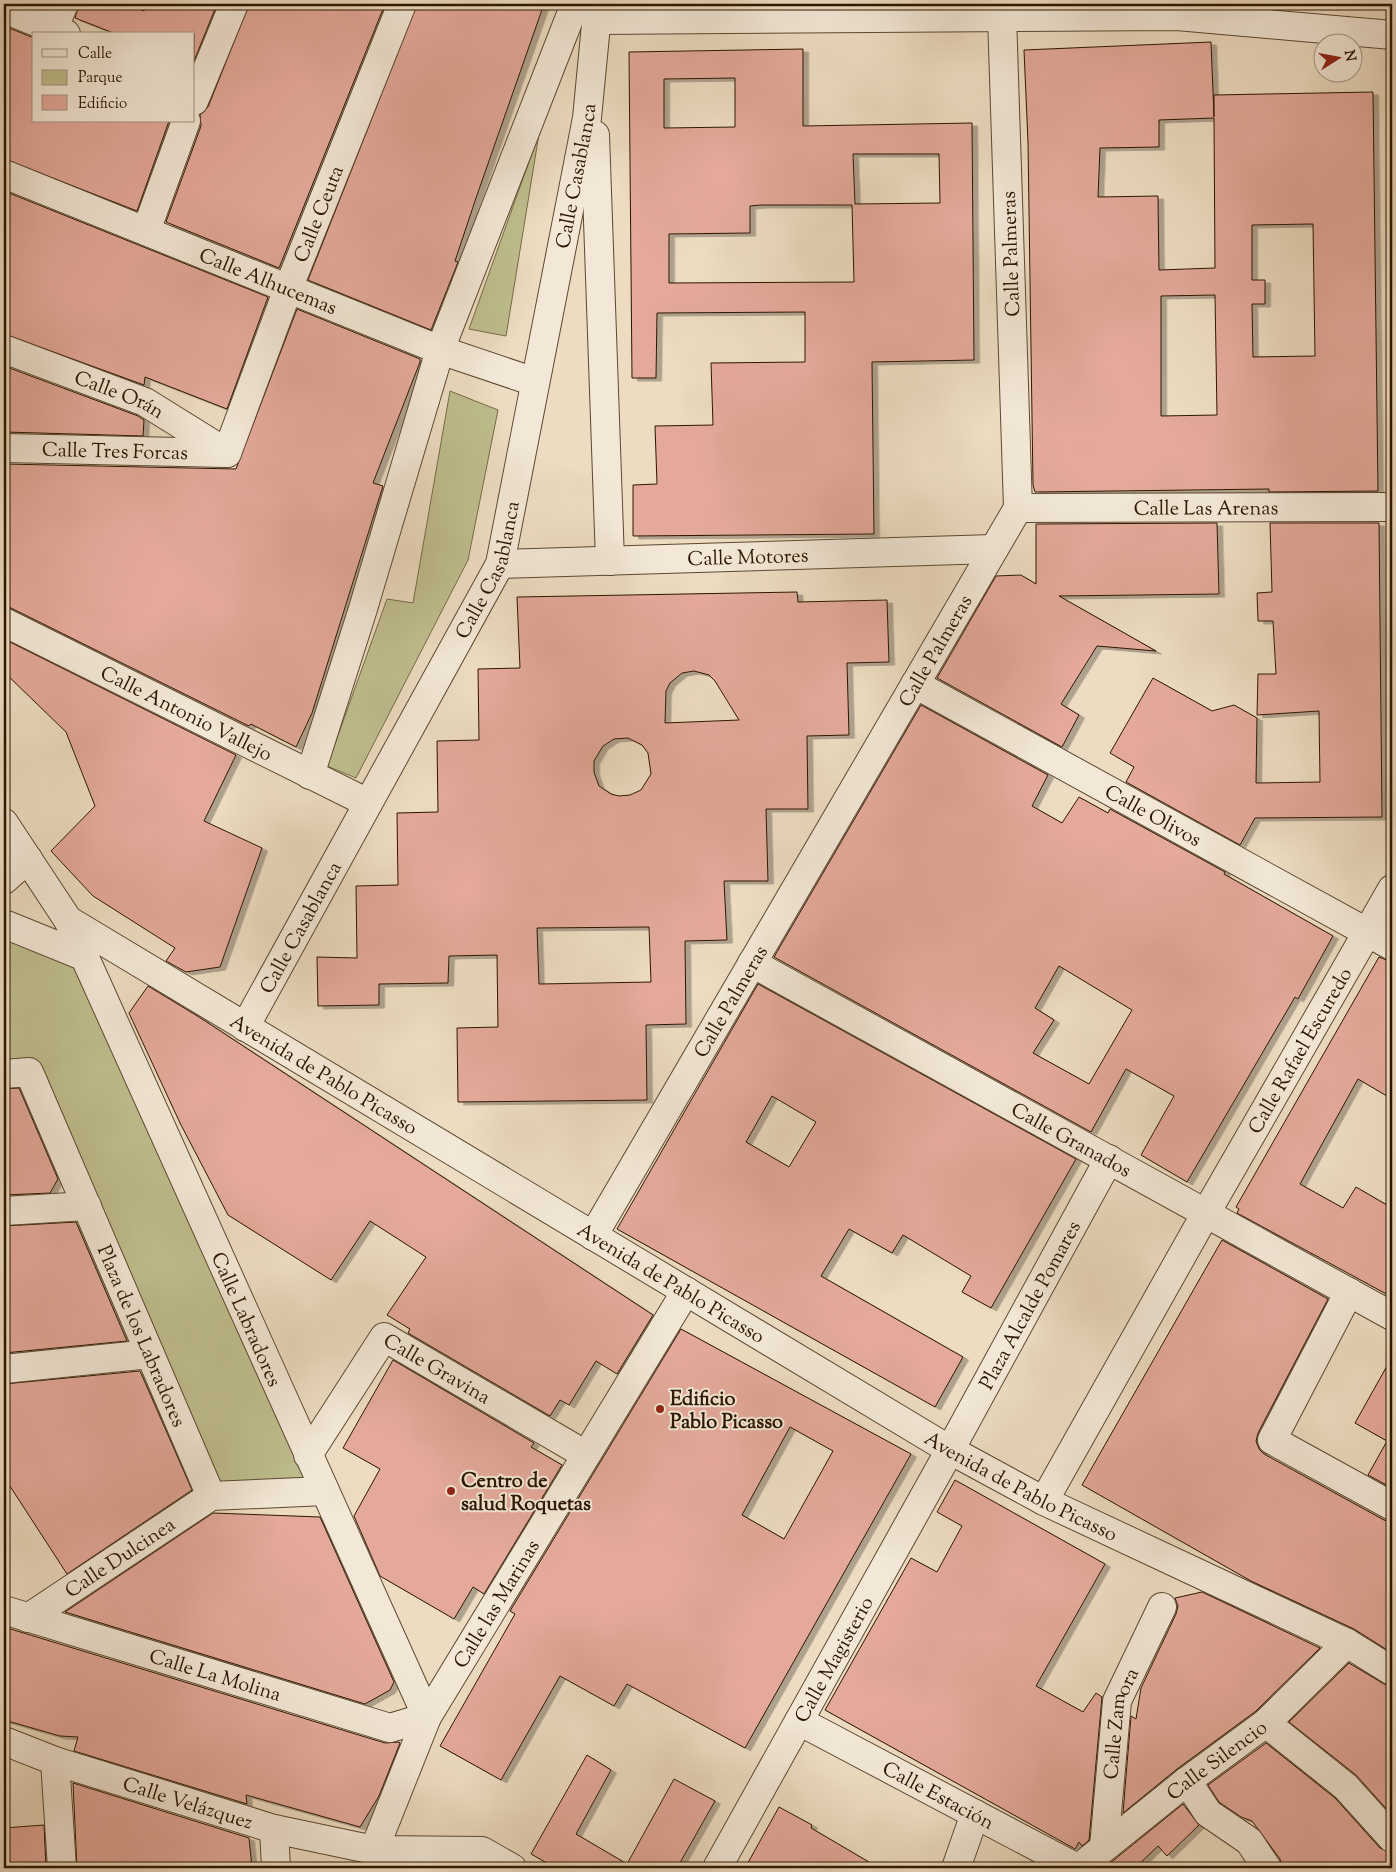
<svg xmlns="http://www.w3.org/2000/svg" width="1396" height="1872" font-family="'Sorts Mill Goudy',serif">
	<style>
		.green { fill: #bfbe8e; stroke: #766a47 }
		.building { fill: #e4a99a; stroke: #2c1600; fill-rule: evenodd; filter: url(#shadow) }
		.lines { fill: none; stroke-linecap: round; stroke-linejoin: round }
		.minor-casing { stroke: #5c4830; stroke-width: 30 }
		.minor { stroke: #f3e8d7; stroke-width: 28 }
		.poi-dot { fill: #8f2418; stroke: #f3e8d7; stroke-width: 2 }
		.labels { text-anchor: middle; stroke-width: 4; stroke-linejoin: round; paint-order: stroke }
		.street-label { font-size: 20px; fill: #2c1600; stroke: #f3e8d7 }
		.poi-label { font-size: 20px; font-weight: bold; fill: #2c1600; stroke: #f3e8d7; text-anchor: start }
	</style>
	<defs>
		<filter id="shadow"><feDropShadow dx="5.5" dy="3" stdDeviation="0" flood-color="#0004"/></filter>
	</defs>
	<rect width="100%" height="100%" fill="#eddcc1"/>
	<filter id="stains"><feTurbulence type="fractalNoise" baseFrequency=".004" numOctaves="4"/><feColorMatrix values="0 0 0 0 .2 0 0 0 0 .09 0 0 0 0 .02 0 0 0 .5 -.17"/></filter>
	<radialGradient id="worn" r=".72"><stop offset=".6" stop-color="#630" stop-opacity="0"/><stop offset="1" stop-color="#630" stop-opacity=".3"/></radialGradient>
	<g class="green">
		<path d="M539 134 506 336 469 329Z"/>
		<path d="M450 391 498 410 468 560 356 778 327 766 387 599 413 603Z"/>
		<path d="M4 924 83 956 325 1491 211 1496 15 1073 4 1044Z"/>
	</g>
	<g class="building">
		<path d="M79 4H128L144 11 146 4H217L194 61V34H116L75 18Z"/>
		<path d="M249 4H385L279 268 166 222 201 126 200 115 208 107Z"/>
		<path d="M417 4H544L476 198 455 261 458 262 431 330 308 280Z"/>
		<path d="M4 26 34 38V121H169L137 211 4 159Z"/>
		<path d="M1211 42 1214 117V95L1373 92 1378 491 1269 492V489L1035 492 1033 485 1028 142 1024 50ZM1214 118 1215 268 1159 270 1158 196 1098 197 1100 148 1159 147V120ZM1313 224 1315 356 1253 357 1252 304H1265V280H1252V225ZM1215 295 1217 415 1161 416V296Z"/>
		<path d="M803 49V126L972 123 974 360 872 362 874 534 633 536V485L657 484 655 426 713 425 711 363 805 362V312L657 313 656 378H632L629 52ZM735 78V127L664 128V79ZM853 154H939L940 203 855 204ZM761 205H852L854 282 669 283V234L750 233V206Z"/>
		<path d="M4 191 268 297 227 409 145 377 144 385 4 334Z"/>
		<path d="M297 309 420 359V362L373 483 383 486 312 713 296 747 251 724 249 726 11 608 4 606V464L236 469Z"/>
		<path d="M4 366 138 416 144 420 143 436 4 432Z"/>
		<path d="M1217 523 1219 594 1059 596 1156 651 1097 646 1061 704 1079 715 1062 747 937 678 996 576 1021 575 1036 584V524Z"/>
		<path d="M1270 523H1379L1382 817 1255 818 1240 845 1126 782 1134 767 1110 753 1153 678 1212 711 1234 705 1257 718 1256 783 1320 782 1319 711 1257 715 1258 674H1276L1273 621H1258L1257 593 1272 592Z"/>
		<path d="M797 592 798 602 887 600 889 662 847 663 849 735 807 736 808 809H766L768 881H724L727 940 685 941 686 1024 646 1025 647 1100 458 1102 457 1028 498 1027 497 955 449 956 448 983 379 984V1005L318 1006 317 957 357 958 356 886 398 885 397 813 438 812 437 741 479 740 478 669 520 668 517 597ZM694 671 709 675 715 681 739 720 665 723 666 691 670 683 682 673ZM628 738 642 745 648 753 651 774 641 790 630 795 619 796 611 794 599 786 594 772V761L603 746 614 739ZM649 927 651 982 539 984 537 928Z"/>
		<path d="M4 639 236 755 204 821 262 848 220 967 186 972 166 961 175 948 93 896 51 851 95 806 66 732 4 672Z"/>
		<path d="M921 705 1048 775 1032 806 1062 823 1079 797 1108 813 1110 809 1225 872 1224 874 1333 936 1298 999 1295 997 1187 1182 1141 1155 1174 1096 1126 1069 1091 1132 774 957ZM1059 966 1132 1010 1089 1084 1033 1053 1054 1020 1035 1008Z"/>
		<path d="M1379 957 1392 962V1099L1358 1079 1300 1184 1343 1208 1356 1187 1392 1208V1297L1237 1213 1239 1209 1236 1207Z"/>
		<path d="M758 984 1076 1159 991 1308 962 1292 971 1276 903 1235 892 1253 849 1229 821 1276 963 1357 935 1407 617 1229ZM772 1096 816 1122 789 1167 746 1142Z"/>
		<path d="M148 986 199 1017 653 1315 617 1374 596 1361 569 1405 560 1400 550 1416 408 1333 410 1329 387 1315 426 1257 370 1221 331 1280 228 1215 180 1123 129 1013Z"/>
		<path d="M19 1088 58 1179 50 1193 4 1195V1089Z"/>
		<path d="M76 1222 127 1341 4 1353V1226Z"/>
		<path d="M1222 1240 1328 1299 1258 1433 1256 1441 1259 1449 1264 1454 1384 1520 1392 1522V1653L1354 1629 1251 1581 1082 1485Z"/>
		<path d="M681 1329 911 1454 745 1748 627 1684 614 1706 560 1676 501 1780 440 1746 515 1614 510 1611ZM790 1427 833 1451 784 1539 742 1515Z"/>
		<path d="M1392 1357V1488L1368 1475 1387 1441 1355 1423Z"/>
		<path d="M393 1360 534 1443 531 1447 562 1465 484 1594 473 1587 454 1619 380 1576 354 1516 380 1469 343 1448Z"/>
		<path d="M140 1371 192 1490 67 1574 4 1477V1384Z"/>
		<path d="M955 1480 1105 1564 1036 1686 1083 1712 1096 1693 1102 1697 1089 1840 1082 1846 1079 1842 1075 1849 825 1710 911 1558 937 1572 962 1526 937 1512Z"/>
		<path d="M213 1513 320 1517 394 1682 390 1690 365 1704 65 1612Z"/>
		<path d="M1202 1592 1320 1648 1256 1711 1177 1769 1123 1813 1131 1716 1136 1719 1141 1688 1176 1614 1178 1606 1175 1598Z"/>
		<path d="M4 1627 385 1743 399 1742 400 1743 379 1796 360 1827 246 1795 247 1804 74 1751 78 1737 60 1736 4 1720Z"/>
		<path d="M1349 1663 1384 1684 1392 1686V1815L1356 1775 1289 1722Z"/>
		<path d="M1266 1743 1335 1798 1380 1848 1392 1853V1868H1282L1280 1859 1252 1821 1241 1817 1219 1802 1208 1785Z"/>
		<path d="M587 1755 611 1770 576 1834 627 1864 674 1779 715 1801 677 1868H556L531 1854Z"/>
		<path d="M73 1783 249 1838 252 1868H77Z"/>
		<path d="M1183 1804 1199 1825 1167 1856 1158 1846 1135 1868H1104Z"/>
		<path d="M779 1807 812 1825 811 1828 879 1868H745Z"/>
		<path d="M44 1825 46 1868H4V1828Z"/>
	</g>
	<g class="lines">
		<g class="minor-casing">
			<g id="minor">
				<path d="M585 7 596 20 1177 16 1392 35"/>
				<path d="M4 9 66 34"/>
				<path d="M53 29 64 4"/>
				<path d="M194 101 234 4"/>
				<path d="M595 135 610 561"/>
				<path id="s1" d="M4 174 440 350 535 382"/>
				<path d="M146 231 186 121"/>
				<path id="s2" d="M4 349 145 402 227 453"/>
				<path id="s3" d="M4 448 225 453"/>
				<path id="s4" d="M227 453 288 289 402 4"/>
				<path id="s5" d="M1018 508 1392 507"/>
				<path id="s6" d="M500 564 994 549"/>
				<path id="s7" d="M4 622 368 803"/>
				<path id="s8" d="M915 684 1392 946"/>
				<path d="M310 775 362 612 440 350 575 4"/>
				<path id="s9" d="M4 823 68 920 950 1450 1044 1501 1347 1643 1392 1671"/>
				<path d="M4 880 28 859"/>
				<path d="M4 924 83 956"/>
				<path id="s10" d="M752 963 1392 1316"/>
				<path id="s11" d="M245 1027 500 564 587 118 598 4"/>
				<path id="s12" d="M4 1074 29 1072 211 1496 325 1491"/>
				<path d="M4 1211 87 1206"/>
				<path id="s13" d="M593 1236 1018 508 1002 16 1017 4"/>
				<path d="M1349 1292 1272 1440 1392 1506"/>
				<path d="M4 1369 150 1354"/>
				<path id="s14" d="M308 1455 384 1337 586 1455"/>
				<path id="s15" d="M1044 1501 1206 1213 1392 889"/>
				<path id="s16" d="M4 1610 390 1728 427 1717 68 920"/>
				<path id="s17" d="M28 1618 211 1496"/>
				<path id="s18" d="M799 1721 1077 1868"/>
				<path d="M1266 1723 1346 1787 1392 1838"/>
				<path id="s19" d="M4 1741 55 1761 274 1829 374 1850 482 1851 512 1868"/>
				<path d="M55 1761 62 1868"/>
				<path d="M1187 1781 1208 1813 1249 1841 1267 1868"/>
				<path d="M274 1829 276 1868"/>
				<path id="s20" d="M1104 1847 1117 1701 1162 1607"/>
				<path id="s21" d="M374 1850 427 1717 686 1291"/>
				<path id="s22" d="M717 1868 950 1450 1109 1159"/>
				<path d="M956 1868 975 1814"/>
				<path id="s23" d="M1079 1868 1187 1781 1266 1723 1347 1643"/>
			</g>
		</g>
		<use href="#minor" class="minor"/>
	</g>
	<g class="poi-dot">
		<circle cx="660" cy="1409" r="5"/>
		<circle cx="451" cy="1491" r="5"/>
	</g>
	<g class="labels">
		<g class="street-label">
			<text dy="7" stroke="none"><textPath href="#s11" startOffset="924">Calle Casablanca</textPath></text>
			<text dy="7" stroke="none"><textPath href="#s4" startOffset="256">Calle Ceuta</textPath></text>
			<text transform="translate(1010 254) rotate(-92)" y="7">Calle Palmeras</text>
			<text dy="7" stroke="none"><textPath href="#s1" startOffset="285">Calle Alhucemas</textPath></text>
			<text dy="7" stroke="none"><textPath href="#s2" startOffset="124">Calle Orán</textPath></text>
			<text dy="7" stroke="none"><textPath href="#s3" startOffset="111">Calle Tres Forcas</textPath></text>
			<text dy="7" stroke="none"><textPath href="#s5" startOffset="188">Calle Las Arenas</textPath></text>
			<text dy="7" stroke="none"><textPath href="#s6" startOffset="248">Calle Motores</textPath></text>
			<text dy="7" stroke="none"><textPath href="#s11" startOffset="519">Calle Casablanca</textPath></text>
			<text dy="7" stroke="none"><textPath href="#s13" startOffset="678">Calle Palmeras</textPath></text>
			<text dy="7" stroke="none"><textPath href="#s7" startOffset="204">Calle Antonio Vallejo</textPath></text>
			<text dy="7" stroke="none"><textPath href="#s8" startOffset="272">Calle Olivos</textPath></text>
			<text dy="7" stroke="none"><textPath href="#s11" startOffset="114">Calle Casablanca</textPath></text>
			<text dy="7" stroke="none"><textPath href="#s13" startOffset="272">Calle Palmeras</textPath></text>
			<text dy="7" stroke="none"><textPath href="#s15" startOffset="518">Calle Rafael Escuredo</textPath></text>
			<text dy="7" stroke="none"><textPath href="#s9" startOffset="415">Avenida de Pablo Picasso</textPath></text>
			<text dy="7" stroke="none"><textPath href="#s10" startOffset="365">Calle Granados</textPath></text>
			<text dy="7" stroke="none"><textPath href="#s9" startOffset="820">Avenida de Pablo Picasso</textPath></text>
			<text dy="7" stroke="none"><textPath href="#s22" startOffset="644">Plaza Alcalde Pomares</textPath></text>
			<text transform="translate(247 1319) rotate(66)" y="7">Calle Labradores</text>
			<text dy="7" stroke="none"><textPath href="#s12" startOffset="312">Plaza de los Labradores</textPath></text>
			<text dy="7" stroke="none"><textPath href="#s14" startOffset="202">Calle Gravina</textPath></text>
			<text dy="7" stroke="none"><textPath href="#s9" startOffset="1225">Avenida de Pablo Picasso</textPath></text>
			<text dy="7" stroke="none"><textPath href="#s17" startOffset="110">Calle Dulcinea</textPath></text>
			<text dy="7" stroke="none"><textPath href="#s21" startOffset="276">Calle las Marinas</textPath></text>
			<text dy="7" stroke="none"><textPath href="#s22" startOffset="239">Calle Magisterio</textPath></text>
			<text dy="7" stroke="none"><textPath href="#s16" startOffset="221">Calle La Molina</textPath></text>
			<text dy="7" stroke="none"><textPath href="#s20" startOffset="125">Calle Zamora</textPath></text>
			<text dy="7" stroke="none"><textPath href="#s23" startOffset="175">Calle Silencio</textPath></text>
			<text dy="7" stroke="none"><textPath href="#s18" startOffset="158">Calle Estación</textPath></text>
			<text dy="7" stroke="none"><textPath href="#s19" startOffset="194">Calle Velázquez</textPath></text>
		</g>
		<g class="poi-label">
			<text x="670" y="1405">Edificio<tspan x="670" dy="23">Pablo Picasso</tspan></text>
			<text x="461" y="1487">Centro de<tspan x="461" dy="23">salud Roquetas</tspan></text>
		</g>
	</g>
	<rect width="1396" height="1872" fill="none" stroke="#eddcc1" stroke-width="20"/>
	<rect x="5" y="5" width="1386" height="1862" fill="none" stroke="#2c1600" stroke-width="2.5"/>
	<rect x="10" y="10" width="1376" height="1852" fill="none" stroke="#2c1600"/>
	<rect x="32" y="32" width="162" height="90" fill="#f3e8d7" stroke="#a39481"/>
	<rect x="42" y="49" width="25" height="8" fill="#f3e8d7" stroke="#a39481"/>
	<text x="78" y="58" font-size="15" fill="#2c1600">Calle</text>
	<rect x="42" y="70" width="25" height="15" fill="#bfbe8e" stroke="#a39481"/>
	<text x="78" y="82" font-size="15" fill="#2c1600">Parque</text>
	<rect x="42" y="95" width="25" height="15" fill="#e4a99a" stroke="#a39481"/>
	<text x="78" y="108" font-size="15" fill="#2c1600">Edificio</text>
	<g transform="translate(1338 58) rotate(79)"><circle r="24" fill="#f3e8d7" stroke="#a39481"/>
	<path d="M0-4L9 19L0 12L-9 19Z" fill="#8f2418"/>
	<text y="-8" font-size="14" font-weight="bold" text-anchor="middle" fill="#2c1600">N</text>
	</g>
	<rect width="100%" height="100%" filter="url(#stains)"/>
	<rect width="100%" height="100%" fill="url(#worn)"/>
</svg>
